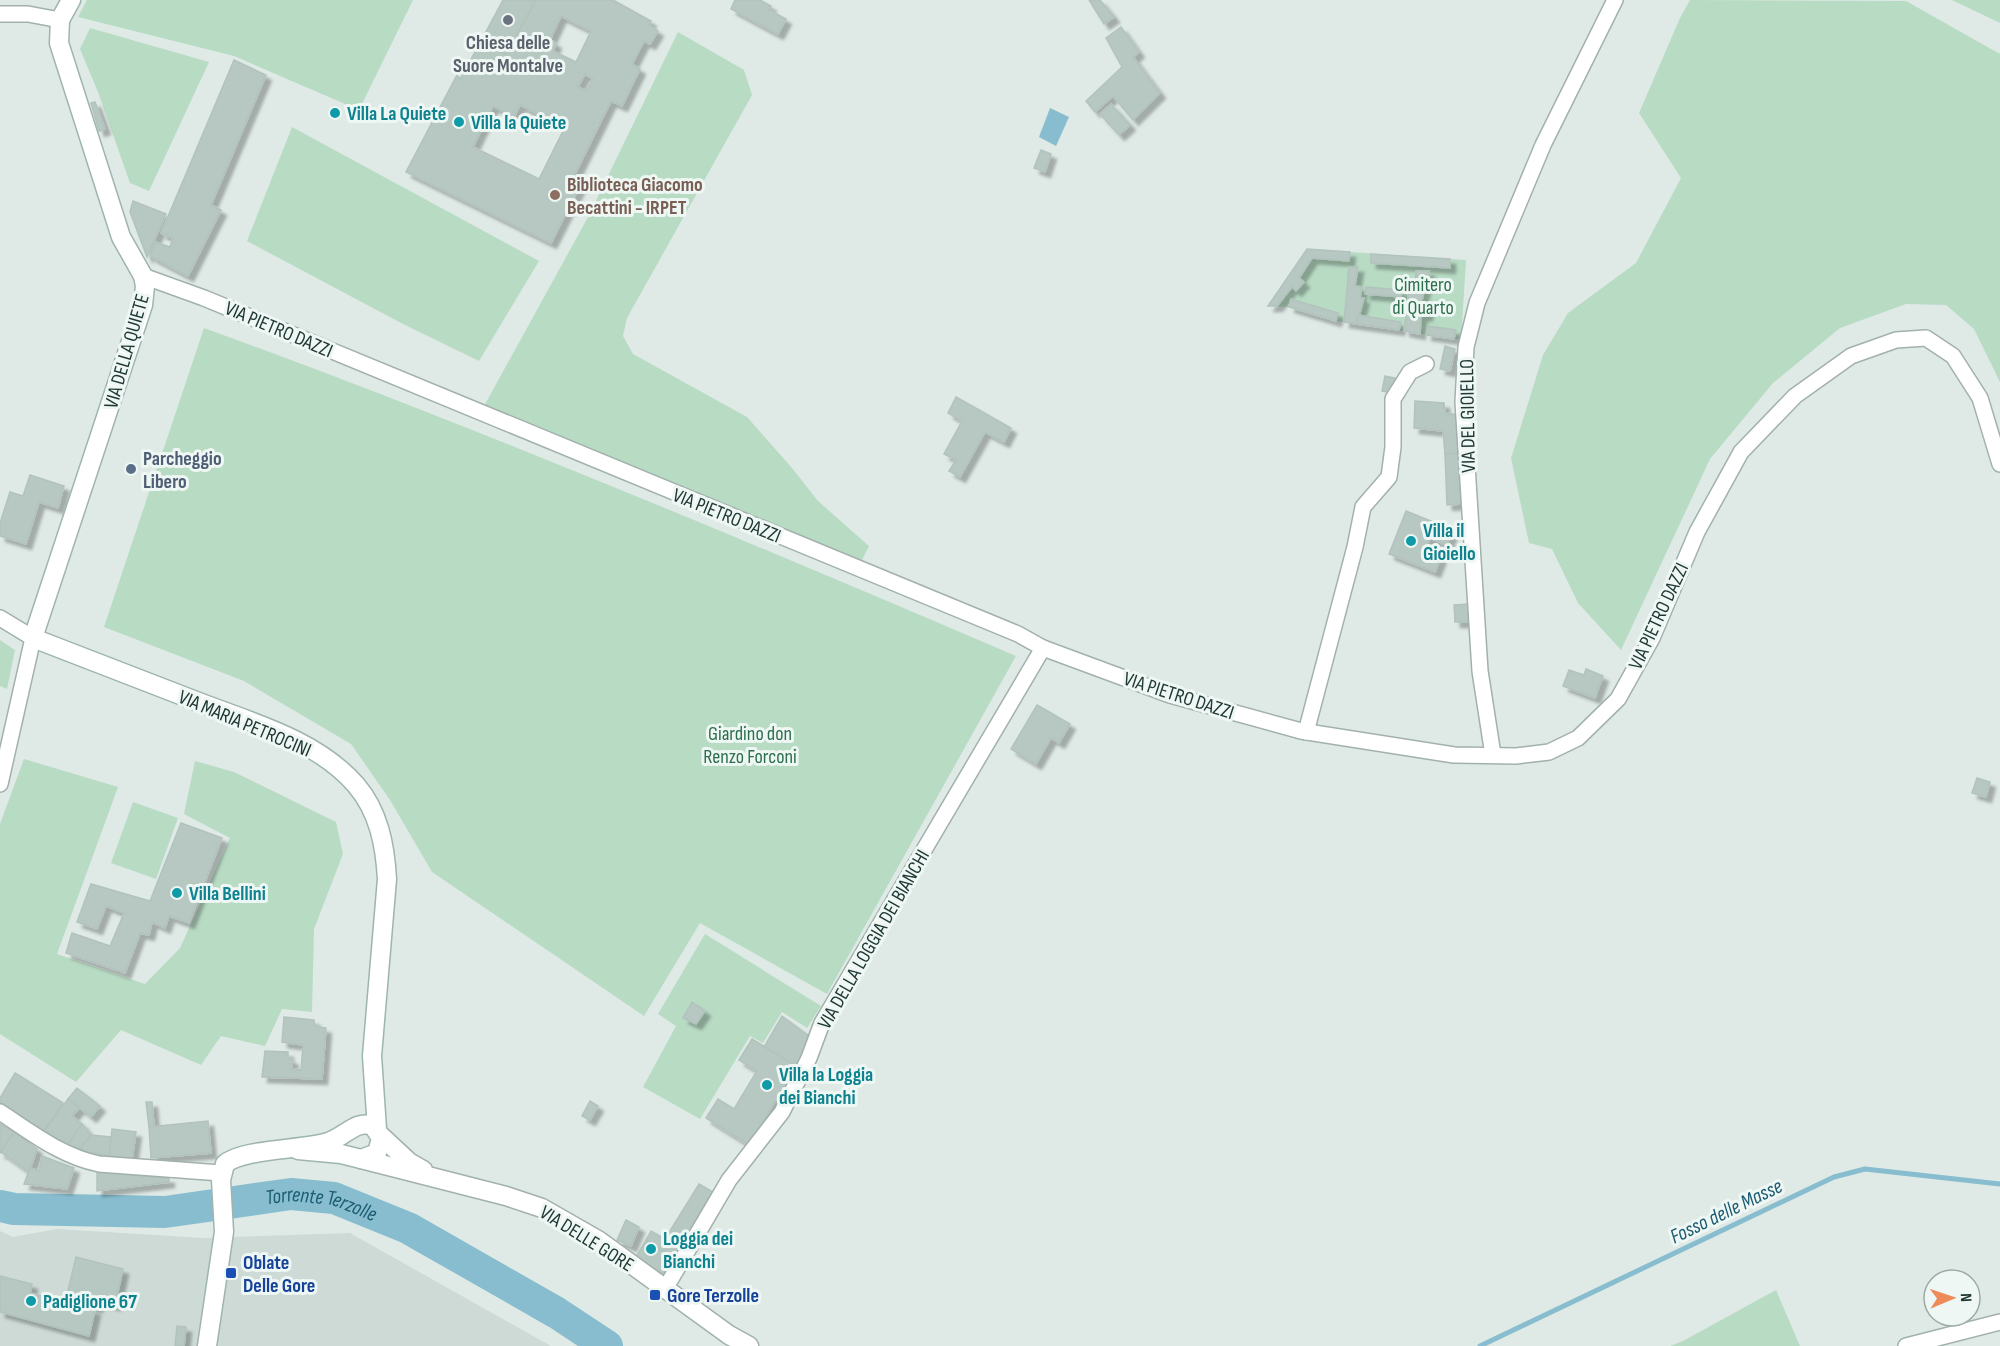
<svg xmlns="http://www.w3.org/2000/svg" width="2000" height="1346" font-family="'Sofia Sans Condensed',sans-serif">
	<style>
		.built { fill: #cddad5 }
		.green { fill: #b8dbc4 }
		.water { fill: #87bdce }
		.lines { fill: none; stroke-linecap: round; stroke-linejoin: round }
		.stream { stroke: #87bdce; stroke-width: 5 }
		.river { stroke: #87bdce; stroke-width: 32 }
		.building { fill: #b7c7c2; stroke: #b2c3bd; stroke-width: 1.5; fill-rule: evenodd; filter: url(#shadow) }
		.minor-casing { stroke: #a2b1ad; stroke-width: 18 }
		.tertiary-casing { stroke: #a2b1ad; stroke-width: 21 }
		.secondary-casing { stroke: #9eb5af; stroke-width: 21 }
		.minor { stroke: #fff; stroke-width: 15 }
		.tertiary { stroke: #fff; stroke-width: 18 }
		.secondary { stroke: #fff; stroke-width: 18 }
		.worship-dot { fill: #6b7280; stroke: #eff7f4; stroke-width: 2 }
		.culture-dot { fill: #0f9aa8; stroke: #eff7f4; stroke-width: 2 }
		.education-dot { fill: #8d6e63; stroke: #eff7f4; stroke-width: 2 }
		.service-dot { fill: #5c6f8a; stroke: #eff7f4; stroke-width: 2 }
		.transit-dot { fill: #1a4fb4; stroke: #eff7f4; stroke-width: 2 }
		.labels { text-anchor: middle; stroke-width: 6; stroke-linejoin: round; paint-order: stroke }
		.worship-label { font-size: 20px; font-weight: bold; fill: #5b616d; stroke: #eff7f4 }
		.culture-label { font-size: 20px; font-weight: bold; fill: #0d838f; stroke: #eff7f4; text-anchor: start }
		.education-label { font-size: 20px; font-weight: bold; fill: #785e54; stroke: #eff7f4; text-anchor: start }
		.park-label { font-size: 20px; fill: #2c6f4c; stroke: #eff7f4 }
		.street-label { font-size: 20px; fill: #203935; stroke: #eff7f4 }
		.service-label { font-size: 20px; font-weight: bold; fill: #4e5e75; stroke: #eff7f4; text-anchor: start }
		.transit-label { font-size: 20px; font-weight: bold; fill: #164399; stroke: #eff7f4; text-anchor: start }
		.water-label { font-size: 21px; font-style: italic; fill: #1d5d73; stroke: #eff7f4 }
	</style>
	<defs>
		<filter id="shadow"><feDropShadow dx="5.5" dy="5.5" stdDeviation="1.5" flood-color="#0004"/></filter>
	</defs>
	<rect width="100%" height="100%" fill="#dfeae6"/>
	<path class="built" d="M57 1229 204 1238 350 1233 551 1346H0V1231L13 1237Z"/>
	<g class="green">
		<path d="M87 0H413L359 110 234 56 78 17Z"/>
		<path d="M1690 0 1906 1 2000 54V382L1974 329 1946 305 1906 304 1840 328 1773 383 1710 459 1621 650 1578 603 1552 549 1529 543 1511 458 1543 355 1568 313 1636 263 1681 178 1639 113 1680 18Z"/>
		<path d="M1952 0H2000V23Z"/>
		<path d="M90 28 209 62 149 191 130 183 98 92 80 49Z"/>
		<path d="M678 32 744 70 752 95 627 318 623 336 633 354 747 417 792 468 818 501 869 546 862 560 484 406 587 219Z"/>
		<path d="M292 127 539 261 479 361 403 324 247 241Z"/>
		<path d="M1307 249 1466 260 1461 340 1336 321 1289 307 1268 306Z"/>
		<path d="M204 328C479 428 747 541 1016 656L827 994 700 923 644 1016 432 872 390 800 351 744 244 681 104 627Z"/>
		<path d="M0 640 15 650 7 689 0 686Z"/>
		<path d="M24 759 118 787 57 954 145 984 180 948 230 838 184 814 195 761 234 772 336 822 343 854 314 929 312 1012 282 1009 265 1046 221 1036 201 1065 121 1030 76 1082 0 1034V824Z"/>
		<path d="M133 802 178 818 156 879 111 863Z"/>
		<path d="M705 934 821 1006 807 1028 782 1012 763 1043 750 1036 700 1119 643 1087 676 1026 658 1014Z"/>
		<path d="M1776 1290 1800 1346H1670L1683 1341Z"/>
	</g>
	<path class="water" d="M1050 108 1069 117 1056 146 1039 137Z"/>
	<g class="lines">
		<path class="stream" d="M1480 1346 1834 1177 1865 1169 2000 1184"/>
		<path class="river" id="s1" d="M0 1206 14 1209 165 1212 291 1194 334 1198 408 1228 557 1313 607 1346"/>
	</g>
	<g class="building">
		<path d="M503 0H536L506 55 481 41Z"/>
		<path d="M536 0H613L651 21 649 25 658 31 650 44 644 41 632 64 640 69 622 106 611 101 574 176 583 180 551 243 406 172 457 75 460 79 481 41 506 55ZM561 16 591 31 576 62 553 51 556 43 550 40ZM585 74 593 79 586 91 578 87ZM520 105 565 127 539 179 473 147 493 106 514 117Z"/>
		<path d="M735 0H760L771 6 769 10 786 19 778 34 731 9Z"/>
		<path d="M1089 0H1100L1114 17 1104 24Z"/>
		<path d="M1121 27 1139 52 1133 57 1160 93 1133 120 1113 96 1095 112 1086 101 1122 67 1106 38Z"/>
		<path d="M234 60 266 75 211 205 221 210 188 276 150 256 155 242 170 247 173 238 161 233Z"/>
		<path d="M95 102 105 129 99 131 91 103Z"/>
		<path d="M1111 104 1130 125 1119 135 1100 114Z"/>
		<path d="M1041 150 1051 154 1045 172 1034 168Z"/>
		<path d="M133 201 166 214 147 257 130 212Z"/>
		<path d="M1307 249 1350 252 1349 261 1312 258 1299 278 1304 282 1296 291 1292 287 1277 306H1268Z"/>
		<path d="M1371 254 1450 259V268L1371 263Z"/>
		<path d="M1349 267H1358L1355 286 1362 287 1360 298H1364L1357 324 1344 322Z"/>
		<path d="M1416 271H1429L1421 304 1429 305 1427 315 1421 316 1420 334 1404 331 1409 291 1415 292Z"/>
		<path d="M1366 287 1402 290 1401 297 1365 294Z"/>
		<path d="M1291 299 1338 313 1336 321 1289 307Z"/>
		<path d="M1358 315 1401 322 1399 330 1357 324Z"/>
		<path d="M1428 326 1456 330 1454 339 1426 335Z"/>
		<path d="M1445 346 1455 349 1450 371 1440 369Z"/>
		<path d="M1385 376 1399 379 1396 393 1382 391Z"/>
		<path d="M956 397 1011 428 1004 442 985 432 960 477 949 471 956 460 944 454 962 421 948 413Z"/>
		<path d="M1415 401 1444 403 1445 413 1458 415 1460 453 1445 454 1443 431 1414 428Z"/>
		<path d="M1460 453 1462 504 1447 505 1445 454Z"/>
		<path d="M30 475 64 486 58 508 39 502 26 544 0 536V523L10 492 23 496Z"/>
		<path d="M1406 511 1453 530 1447 545 1430 538 1425 550 1441 557 1435 572 1389 554Z"/>
		<path d="M1468 604 1469 622H1455L1454 605Z"/>
		<path d="M1586 669 1603 676 1595 698 1563 686 1569 670 1584 675Z"/>
		<path d="M1037 705 1070 724 1059 743 1051 738 1036 764 1011 749Z"/>
		<path d="M1977 778 1990 782 1986 797 1972 793Z"/>
		<path d="M181 823 222 838 189 923 169 916 165 928 152 922 149 935 140 933 125 973 66 953 72 933 110 946 124 913 106 906 97 929 77 922 91 884 150 901Z"/>
		<path d="M692 1002 705 1011 696 1024 683 1018Z"/>
		<path d="M782 1016 813 1039 796 1066 764 1047Z"/>
		<path d="M284 1017 314 1020 315 1026 326 1028 322 1079 262 1077 265 1051 288 1052V1058L293 1060 291 1069 301 1070 303 1045 282 1042Z"/>
		<path d="M752 1039 796 1066 749 1145 706 1118 718 1099 734 1109 757 1071 739 1060Z"/>
		<path d="M15 1073 63 1103 44 1131 0 1103V1098Z"/>
		<path d="M77 1088 100 1106 91 1117 68 1099Z"/>
		<path d="M68 1099 79 1108 72 1116 82 1124 67 1146 44 1131Z"/>
		<path d="M590 1101 598 1106 590 1120 582 1116Z"/>
		<path d="M146 1102H152L154 1127H149Z"/>
		<path d="M208 1121 211 1153 151 1158 149 1127Z"/>
		<path d="M0 1124 14 1132 0 1153Z"/>
		<path d="M82 1124 91 1135 79 1151 67 1146Z"/>
		<path d="M112 1129 136 1132 132 1159 109 1156Z"/>
		<path d="M14 1132 37 1149 29 1172 1 1152Z"/>
		<path d="M91 1135 111 1137 109 1156 79 1151Z"/>
		<path d="M42 1156 74 1168 67 1189 24 1184 30 1168 39 1171Z"/>
		<path d="M97 1172 169 1178V1182L97 1191Z"/>
		<path d="M699 1184 716 1194 676 1259 646 1240 651 1231 665 1239Z"/>
		<path d="M626 1220 639 1227 631 1246 617 1240Z"/>
		<path d="M646 1240 676 1259 666 1276 635 1258Z"/>
		<path d="M76 1257 123 1269 115 1305 99 1301 97 1307 66 1299Z"/>
		<path d="M0 1276 32 1284 30 1293 95 1310 89 1336 0 1312Z"/>
		<path d="M177 1326 186 1327 184 1346H175Z"/>
	</g>
	<g class="lines">
		<g class="minor-casing">
			<g id="minor">
				<path d="M0 14H28L60 20"/>
				<path d="M143 276 204 298 1018 634 1043 648 1170 695 1301 731 1454 755 1516 756 1549 752 1578 738 1618 699 1652 638 1697 532 1741 452 1795 396 1851 356 1896 340 1926 338 1953 356 1980 398 2000 464"/>
				<path d="M0 618 33 638 0 784"/>
				<path d="M1306 732 1355 547 1363 507 1389 477 1393 447V399L1410 372 1426 364"/>
				<path d="M1493 755 1480 671 1463 402 1466 347 1477 303 1543 145 1615 0"/>
				<path d="M0 1112C32 1133 61 1156 99 1164L221 1173"/>
				<path d="M665 1289 729 1180 782 1112 809 1058 822 1023 1043 648"/>
				<path d="M1906 1346 2000 1322"/>
			</g>
		</g>
		<g class="tertiary-casing">
			<g id="tertiary">
				<path d="M380 1135 409 1162 423 1170"/>
				<path d="M361 1159 506 1196 542 1208 598 1240 729 1335 749 1346"/>
			</g>
		</g>
		<g class="secondary-casing">
			<g id="secondary">
				<path d="M71 0 60 20 59 43 121 237 143 276 145 286 143 305 33 638C87 659 141 680 196 701 250 722 316 739 356 785 379 812 385 845 387 879L372 1056 377 1129"/>
				<path d="M207 1346 224 1232 221 1180 225 1164C241 1149 302 1150 328 1142 345 1137 356 1119 373 1126L381 1138 377 1153 361 1159 341 1154 298 1150"/>
			</g>
		</g>
		<use href="#minor" class="minor"/>
		<use href="#tertiary" class="tertiary"/>
		<use href="#secondary" class="secondary"/>
	</g>
	<circle class="worship-dot" cx="508" cy="20" r="6"/>
	<g class="culture-dot">
		<circle cx="335" cy="113" r="6"/>
		<circle cx="459" cy="122" r="6"/>
		<circle cx="1411" cy="541" r="6"/>
		<circle cx="177" cy="893" r="6"/>
		<circle cx="767" cy="1085" r="6"/>
		<circle cx="651" cy="1249" r="6"/>
		<circle cx="31" cy="1301" r="6"/>
	</g>
	<circle class="education-dot" cx="555" cy="195" r="6"/>
	<circle class="service-dot" cx="131" cy="469" r="6"/>
	<g class="transit-dot">
		<rect x="225" y="1267" width="12" height="12" rx="3"/>
		<rect x="649" y="1289" width="12" height="12" rx="3"/>
	</g>
	<g class="labels">
		<g class="worship-label">
			<text x="508" y="49">Chiesa delle<tspan x="508" dy="23">Suore Montalve</tspan></text>
		</g>
		<g class="culture-label">
			<text x="347" y="120">Villa La Quiete</text>
			<text x="471" y="129">Villa la Quiete</text>
			<text x="1423" y="537">Villa il<tspan x="1423" dy="23">Gioiello</tspan></text>
			<text x="189" y="900">Villa Bellini</text>
			<text x="779" y="1081">Villa la Loggia<tspan x="779" dy="23">dei Bianchi</tspan></text>
			<text x="663" y="1245">Loggia dei<tspan x="663" dy="23">Bianchi</tspan></text>
			<text x="43" y="1308">Padiglione 67</text>
		</g>
		<g class="education-label">
			<text x="567" y="191">Biblioteca Giacomo<tspan x="567" dy="23">Becattini - IRPET</tspan></text>
		</g>
		<g class="park-label">
			<text x="1423" y="291">Cimitero<tspan x="1423" dy="23">di Quarto</tspan></text>
			<text x="750" y="740">Giardino don<tspan x="750" dy="23">Renzo Forconi</tspan></text>
		</g>
		<g class="street-label">
			<text transform="translate(279 329) rotate(23)" y="7">VIA PIETRO DAZZI</text>
			<text transform="translate(126 351) rotate(-74)" y="7">VIA DELLA QUIETE</text>
			<text transform="translate(1467 416) rotate(-91)" y="7">VIA DEL GIOIELLO</text>
			<text transform="translate(727 515) rotate(22)" y="7">VIA PIETRO DAZZI</text>
			<text transform="translate(1658 616) rotate(-65)" y="7">VIA PIETRO DAZZI</text>
			<text transform="translate(1179 695) rotate(18)" y="7">VIA PIETRO DAZZI</text>
			<text transform="translate(245 723) rotate(23)" y="7">VIA MARIA PETROCINI</text>
			<text transform="translate(873 939) rotate(-60)" y="7">VIA DELLA LOGGIA DEI BIANCHI</text>
			<text transform="translate(587 1238) rotate(32)" y="7">VIA DELLE GORE</text>
		</g>
		<g class="service-label">
			<text x="143" y="465">Parcheggio<tspan x="143" dy="23">Libero</tspan></text>
		</g>
		<g class="transit-label">
			<text x="243" y="1269">Oblate<tspan x="243" dy="23">Delle Gore</tspan></text>
			<text x="667" y="1302">Gore Terzolle</text>
		</g>
		<g class="water-label">
			<text dy="7" stroke="none"><textPath href="#s1" startOffset="324">Torrente Terzolle</textPath></text>
			<text transform="translate(1726 1211) rotate(-26)" y="7">Fosso delle Masse</text>
		</g>
	</g>
	<g transform="translate(1952 1298) rotate(88)"><circle r="28" fill="#eff7f4" stroke="#9caba8" stroke-width="1.5"/>
	<path d="M0-4.5L10 22L0 15L-10 22Z" fill="#ee8b58"/>
	<text y="-9" font-size="16" font-weight="bold" text-anchor="middle" fill="#203935">N</text>
	</g>
</svg>
